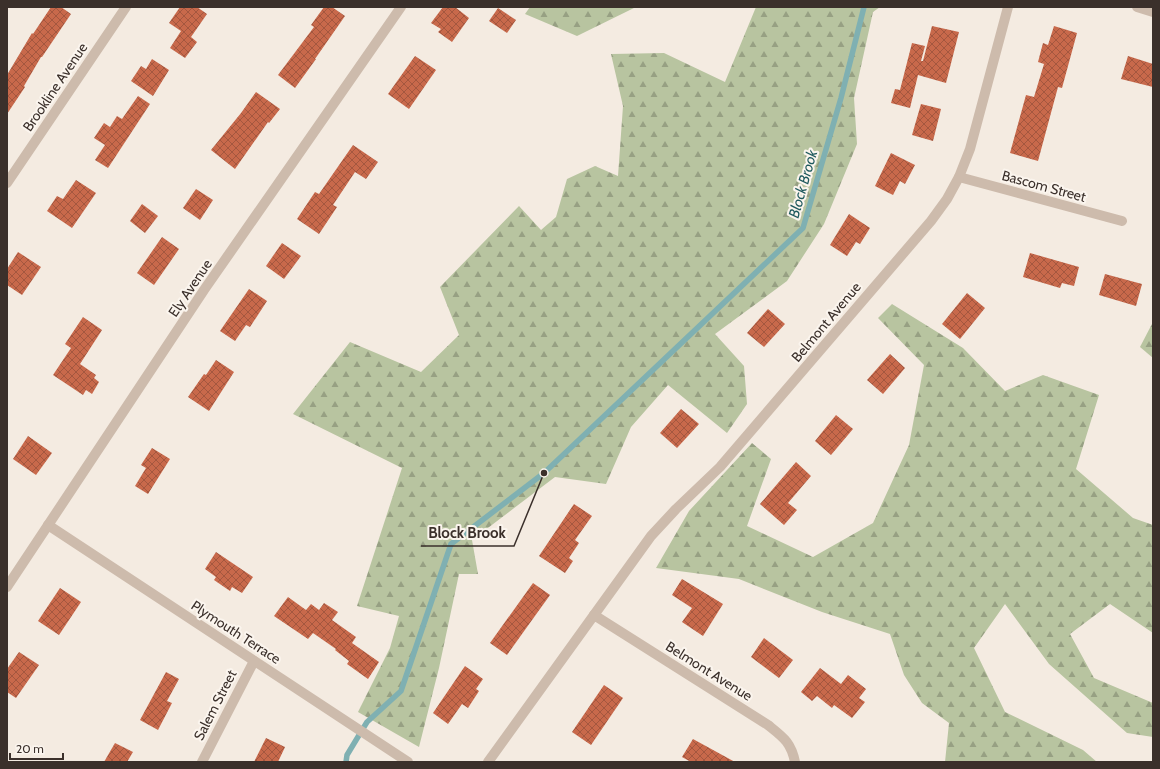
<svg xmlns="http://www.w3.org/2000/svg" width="1160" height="769" font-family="Cabin,sans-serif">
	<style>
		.forest { fill: url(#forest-firs) }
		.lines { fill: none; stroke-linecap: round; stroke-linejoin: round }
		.stream { stroke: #7fb0b2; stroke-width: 5.5 }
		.building { fill: url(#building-cross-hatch) }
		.street { stroke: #cdbbac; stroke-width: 10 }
		.labels { text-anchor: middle; stroke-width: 4; stroke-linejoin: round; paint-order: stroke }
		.street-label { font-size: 14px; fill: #3b302b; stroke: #fbf5ee }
		.water-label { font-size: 15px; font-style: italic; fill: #1f5a5e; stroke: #fbf5ee }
		.leader { fill: none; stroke: #3b302b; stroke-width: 1.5 }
		.callout-dot { fill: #3b302b; stroke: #fbf5ee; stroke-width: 1.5 }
		.callout-label { font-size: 15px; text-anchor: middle; font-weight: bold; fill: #3b302b; stroke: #fbf5ee; stroke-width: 4; stroke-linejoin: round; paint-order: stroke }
	</style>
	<defs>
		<pattern id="forest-firs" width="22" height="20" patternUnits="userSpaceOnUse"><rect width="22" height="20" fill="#b8c4a0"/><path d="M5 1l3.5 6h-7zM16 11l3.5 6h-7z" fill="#97a083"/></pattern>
		<pattern id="building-cross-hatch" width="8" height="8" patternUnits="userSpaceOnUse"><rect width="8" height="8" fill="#c8694b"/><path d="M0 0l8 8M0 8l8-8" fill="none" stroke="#a4573f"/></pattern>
	</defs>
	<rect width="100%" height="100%" fill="#f4ebe1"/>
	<g class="forest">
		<path d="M530 7H636L577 36 525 14Z"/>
		<path d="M756 7H880L873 12 854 98 857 144 824 224 787 281 715 334 744 366 747 404 727 433 668 385 631 427 606 484 555 477 472 540 478 574H459L439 668 419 747 358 712 390 648 399 616 357 606 402 468 293 414 350 342 421 372 459 335 440 287 519 206 541 230 556 217 567 179 595 166 618 176 623 106 611 54 664 53 725 82Z"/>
		<path d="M892 304 963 348 1005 391 1043 375 1099 395 1076 469 1133 518 1153 525V633L1110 604 1070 634 1094 678 1153 703V737L1127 733 1049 664 1005 604 974 648 1005 712 1083 750 1097 762H945L949 723 922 703 904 675 890 634 822 612 739 579 656 568 689 511 752 443 771 459 747 526 813 557 873 523 909 445 924 365 878 318Z"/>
		<path d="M1153 322V358L1140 347Z"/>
	</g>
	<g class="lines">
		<path class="stream" d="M346 762 347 755 367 722 401 691 451 544 544 473 803 228 841 98 864 7"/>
	</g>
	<g class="building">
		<path d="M51 7H61L71 14 42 57H41L24 86 25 87 7 114V75L32 33 33 34Z"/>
		<path d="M180 7H197L207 14 191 37 197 42 185 58 170 48 181 31 169 23Z"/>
		<path d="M324 7H332L345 16 315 59H316L295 88 278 75 314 27 311 25Z"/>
		<path d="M443 7H455L469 18 452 42 438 32 441 29 431 23Z"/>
		<path d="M498 8 516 20 507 33 489 21Z"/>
		<path d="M932 26 959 32 946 83 918 75 910 108 891 103 895 89 900 90 912 43 925 46 921 61H923Z"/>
		<path d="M1054 26 1077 33 1062 88 1058 87 1038 161 1010 153 1026 95 1034 97 1044 64 1038 62 1043 43 1048 45Z"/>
		<path d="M415 56 436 70 409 109 388 94Z"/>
		<path d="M1128 56 1153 64V87L1121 79Z"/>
		<path d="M152 59 169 70 153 96 131 81 141 66 146 69Z"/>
		<path d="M256 92 280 109 269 123 268 122 235 169 211 150 241 113Z"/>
		<path d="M138 96 150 104 108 168 95 160 105 145 94 138 104 123 110 127 117 116 122 119Z"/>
		<path d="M921 104 941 109 933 141 912 135Z"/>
		<path d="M353 145 378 162 366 179 355 172 333 205 337 207 319 234 297 219 315 192 319 194Z"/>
		<path d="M891 153 915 165 905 184 900 181 893 195 875 186Z"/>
		<path d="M76 180 96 193 72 228 47 211 57 196 63 199Z"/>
		<path d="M196 189 213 200 200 220 183 208Z"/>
		<path d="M142 204 158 216 145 233 130 221Z"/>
		<path d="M849 214 870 228 860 244 856 242 847 256 830 245Z"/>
		<path d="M162 237 179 249 154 285 137 273Z"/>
		<path d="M282 243 301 256 284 279 266 266Z"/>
		<path d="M18 252 41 267 22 295 7 285V269Z"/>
		<path d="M1030 253 1079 267 1074 286 1062 283 1060 288 1023 277Z"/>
		<path d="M1105 274 1142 284 1136 306 1099 295Z"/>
		<path d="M249 289 267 301 250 327 246 325 235 341 220 331Z"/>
		<path d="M967 293 985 308 960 339 942 324Z"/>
		<path d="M768 309 785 324 764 347 747 333Z"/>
		<path d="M83 317 102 330 80 364 96 375 94 378 99 382 92 394 86 390 83 395 53 375 71 348 65 344Z"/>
		<path d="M890 354 905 368 883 394 867 380Z"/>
		<path d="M216 360 234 372 209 411 188 397 204 374 206 375Z"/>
		<path d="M681 409 699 424 677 448 660 433Z"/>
		<path d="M836 415 853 429 831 455 815 441Z"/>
		<path d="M28 436 52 453 36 475 13 459Z"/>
		<path d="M152 448 170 459 148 494 135 486 146 468 141 465Z"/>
		<path d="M796 462 811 476 788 503 797 510 784 525 760 504Z"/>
		<path d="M574 504 592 516 575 540 579 543 569 558 573 561 565 573 539 556Z"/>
		<path d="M216 552 253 577 242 593 232 587 230 591 214 580 216 577 205 569Z"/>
		<path d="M682 579 723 604 703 636 682 622 692 608 672 595Z"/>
		<path d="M533 583 550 595 507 655 490 643Z"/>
		<path d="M60 588 81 602 59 635 38 621Z"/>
		<path d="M288 597 306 610 311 604 319 610 324 603 338 612 332 620 356 637 352 643 379 662 368 679 347 664 349 661 335 650 336 649 313 633 308 639 274 616Z"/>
		<path d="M764 638 793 660 779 678 751 657Z"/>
		<path d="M19 652 39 665 16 698 7 692V669Z"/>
		<path d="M465 666 483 679 476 689 479 691 468 708 462 704 448 724 433 713Z"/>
		<path d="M820 668 841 684 848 675 866 689 859 698 865 702 852 718 834 705 832 708 817 696 812 701 801 692Z"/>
		<path d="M166 672 179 679 167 701 172 703 158 730 140 720Z"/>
		<path d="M604 685 623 698 591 745 572 732Z"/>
		<path d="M266 738 285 747 278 762H254Z"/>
		<path d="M693 739 735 762H691L682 757Z"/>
		<path d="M115 743 133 752 127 762H104Z"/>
	</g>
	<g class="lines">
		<g class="street">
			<path d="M1137 7 1153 12"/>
			<path d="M959 177 1122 221"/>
			<path d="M7 183 126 7"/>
			<path d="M48 525 408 762"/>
			<path d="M7 587 204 290 401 7"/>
			<path d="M594 615 651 536 676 509 720 467 931 221 947 199 959 177 970 149 1008 7"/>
			<path d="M202 762 254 661"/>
			<path d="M488 762 594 615 768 725C783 737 791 742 795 762"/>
		</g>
	</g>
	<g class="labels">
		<g class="street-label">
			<text transform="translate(55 87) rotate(-56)" y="5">Brookline Avenue</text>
			<text transform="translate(1044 186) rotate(15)" y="5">Bascom Street</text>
			<text transform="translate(190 288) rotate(-56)" y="5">Ely Avenue</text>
			<text transform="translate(826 322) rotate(-50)" y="5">Belmont Avenue</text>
			<text transform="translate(236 632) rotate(33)" y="5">Plymouth Terrace</text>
			<text transform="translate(709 671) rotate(32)" y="5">Belmont Avenue</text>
			<text transform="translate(215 705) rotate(-63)" y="5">Salem Street</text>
		</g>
		<g class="water-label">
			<text transform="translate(803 184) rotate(-74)" y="5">Block Brook</text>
		</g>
	</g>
	<path class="leader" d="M544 473L514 546H421"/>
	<circle class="callout-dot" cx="544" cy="473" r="4"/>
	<g class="callout-label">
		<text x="467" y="538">Block Brook</text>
	</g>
	<rect width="1160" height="769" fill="none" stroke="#3b302b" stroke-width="16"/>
	<path d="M10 753v6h53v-6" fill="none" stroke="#3b302b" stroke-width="2"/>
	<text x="16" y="753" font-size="12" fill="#3b302b" stroke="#fbf5ee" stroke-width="3" paint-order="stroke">20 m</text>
</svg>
